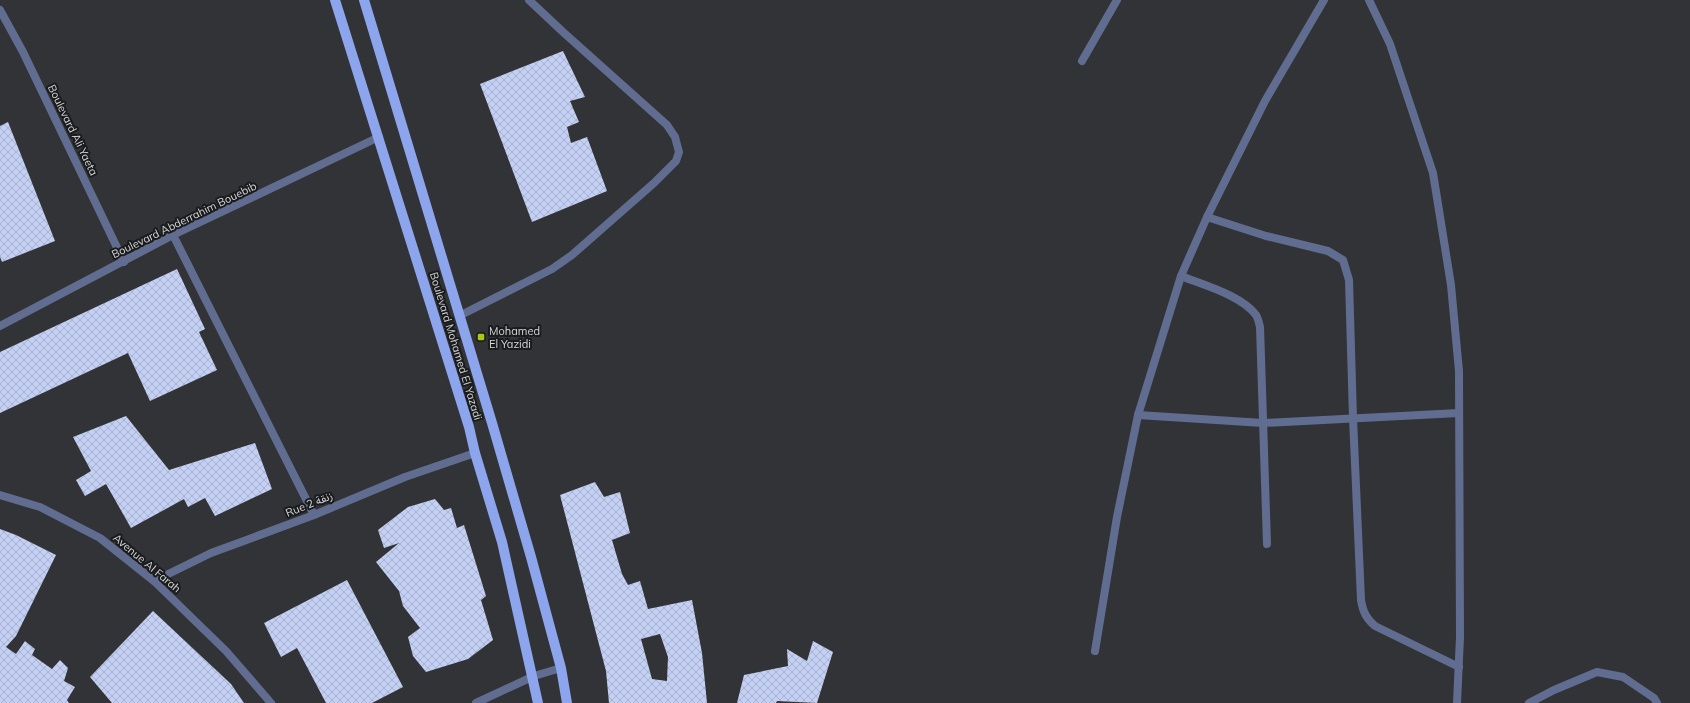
<svg xmlns="http://www.w3.org/2000/svg" width="1690" height="703" font-family="Mulish,'Noto Sans Arabic',sans-serif">
	<style>
		.building { fill: url(#building-cross-hatch); fill-rule: evenodd }
		.lines { fill: none; stroke-linecap: round; stroke-linejoin: round }
		.minor { stroke: #616d90; stroke-width: 8 }
		.primary { stroke: #8da5ed; stroke-width: 10 }
		.poi-dot { fill: #abc716; stroke: #1a1b1d; stroke-width: 1.5 }
		.labels { text-anchor: middle; stroke-width: 4; stroke-linejoin: round; paint-order: stroke }
		.street-label { font-size: 11px; fill: #d8d8db; stroke: #1a1b1d }
		.poi-label { font-size: 11px; fill: #d8d8db; stroke: #1a1b1d; text-anchor: start }
	</style>
	<defs>
		<pattern id="building-cross-hatch" width="8" height="8" patternUnits="userSpaceOnUse"><rect width="8" height="8" fill="#c3d0f3"/><path d="M0 0l8 8M0 8l8-8" fill="none" stroke="#a9b3d0"/></pattern>
	</defs>
	<rect width="100%" height="100%" fill="#323337"/>
	<g class="building">
		<path d="M563 51 585 97 570 101 579 122 567 127 571 143 587 137 607 191 532 222 480 84Z"/>
		<path d="M8 122 55 241 2 262 0 257V126Z"/>
		<path d="M177 269 205 329 199 332 217 370 150 401 128 353 0 413V352Z"/>
		<path d="M126 416 169 470 255 443 272 489 215 516 205 498 188 507 184 499 131 528 106 484 85 496 76 480 91 471 73 437Z"/>
		<path d="M595 482 604 497 620 492 630 533 612 540 622 574 628 585 640 581 648 609 692 600 702 653 707 703H609L606 671 560 495ZM660 634 668 657 667 681 652 679 641 639Z"/>
		<path d="M435 499 444 510 451 508 457 528 464 525 486 596 481 600 493 640 468 659 426 672 413 656 408 637 420 628 403 606 399 591 376 562 399 543 384 548 378 530 408 507Z"/>
		<path d="M0 529 16 535 56 555 16 636 6 647 16 654 25 641 35 649 32 655 52 669 60 660 68 668 64 681 75 687 67 700 69 703H0Z"/>
		<path d="M347 580 403 687 372 703H326L297 648 281 657 264 623Z"/>
		<path d="M153 611 231 684 244 703H112L90 677Z"/>
		<path d="M813 641 833 652 817 703 777 701 776 703H737L744 675 788 666 787 649 807 661Z"/>
	</g>
	<g class="lines">
		<g class="minor">
			<path d="M1369 0 1390 44 1433 173 1451 285 1459 371 1460 637 1457 703"/>
			<path d="M0 10 23 52 124 262"/>
			<path d="M1082 61 1117 0"/>
			<path d="M1207 217 1266 236 1328 251 1343 260 1349 280 1353 418 1361 600C1363 612 1366 618 1375 626L1459 667"/>
			<path d="M173 235 314 515"/>
			<path d="M1181 276C1203 285 1241 295 1256 315 1258 318 1259 323 1260 327L1267 544"/>
			<path d="M459 316 552 269 572 255 654 183 676 161 679 152 675 137 667 125 563 32 529 0"/>
			<path d="M0 326 173 235 379 137"/>
			<path d="M1138 415 1263 423 1459 413"/>
			<path d="M0 495 40 507 100 538 154 581 226 651 271 703"/>
			<path d="M154 581 211 553 314 515 405 477 475 453"/>
			<path d="M1095 651 1117 517 1138 415 1181 276 1207 217 1265 101 1324 0"/>
			<path d="M476 703 534 676 561 668"/>
			<path d="M1529 703 1554 690 1597 672 1623 677 1654 698 1657 703"/>
		</g>
		<g class="primary">
			<path d="M335 0 469 427 475 453 502 542 538 703"/>
			<path d="M364 0 492 423 531 557 561 668 567 703"/>
		</g>
	</g>
	<rect class="poi-dot" x="477" y="333" width="8" height="8" rx="2"/>
	<g class="labels">
		<g class="street-label">
			<text transform="translate(73 130) rotate(64)" y="4">Boulevard Ali Yaeta</text>
			<text transform="translate(184 220) rotate(-26)" y="4">Boulevard Abderrahim Bouebib</text>
			<text transform="translate(456 346) rotate(73)" y="4">Boulevard Mohamed El Yazadi</text>
			<text transform="translate(309 504) rotate(-22)" y="4">Rue 2 زنقة</text>
			<text transform="translate(147 563) rotate(40)" y="4">Avenue Al Farah</text>
		</g>
		<g class="poi-label">
			<text x="489" y="335">Mohamed<tspan x="489" dy="13">El Yazidi</tspan></text>
		</g>
	</g>
</svg>
